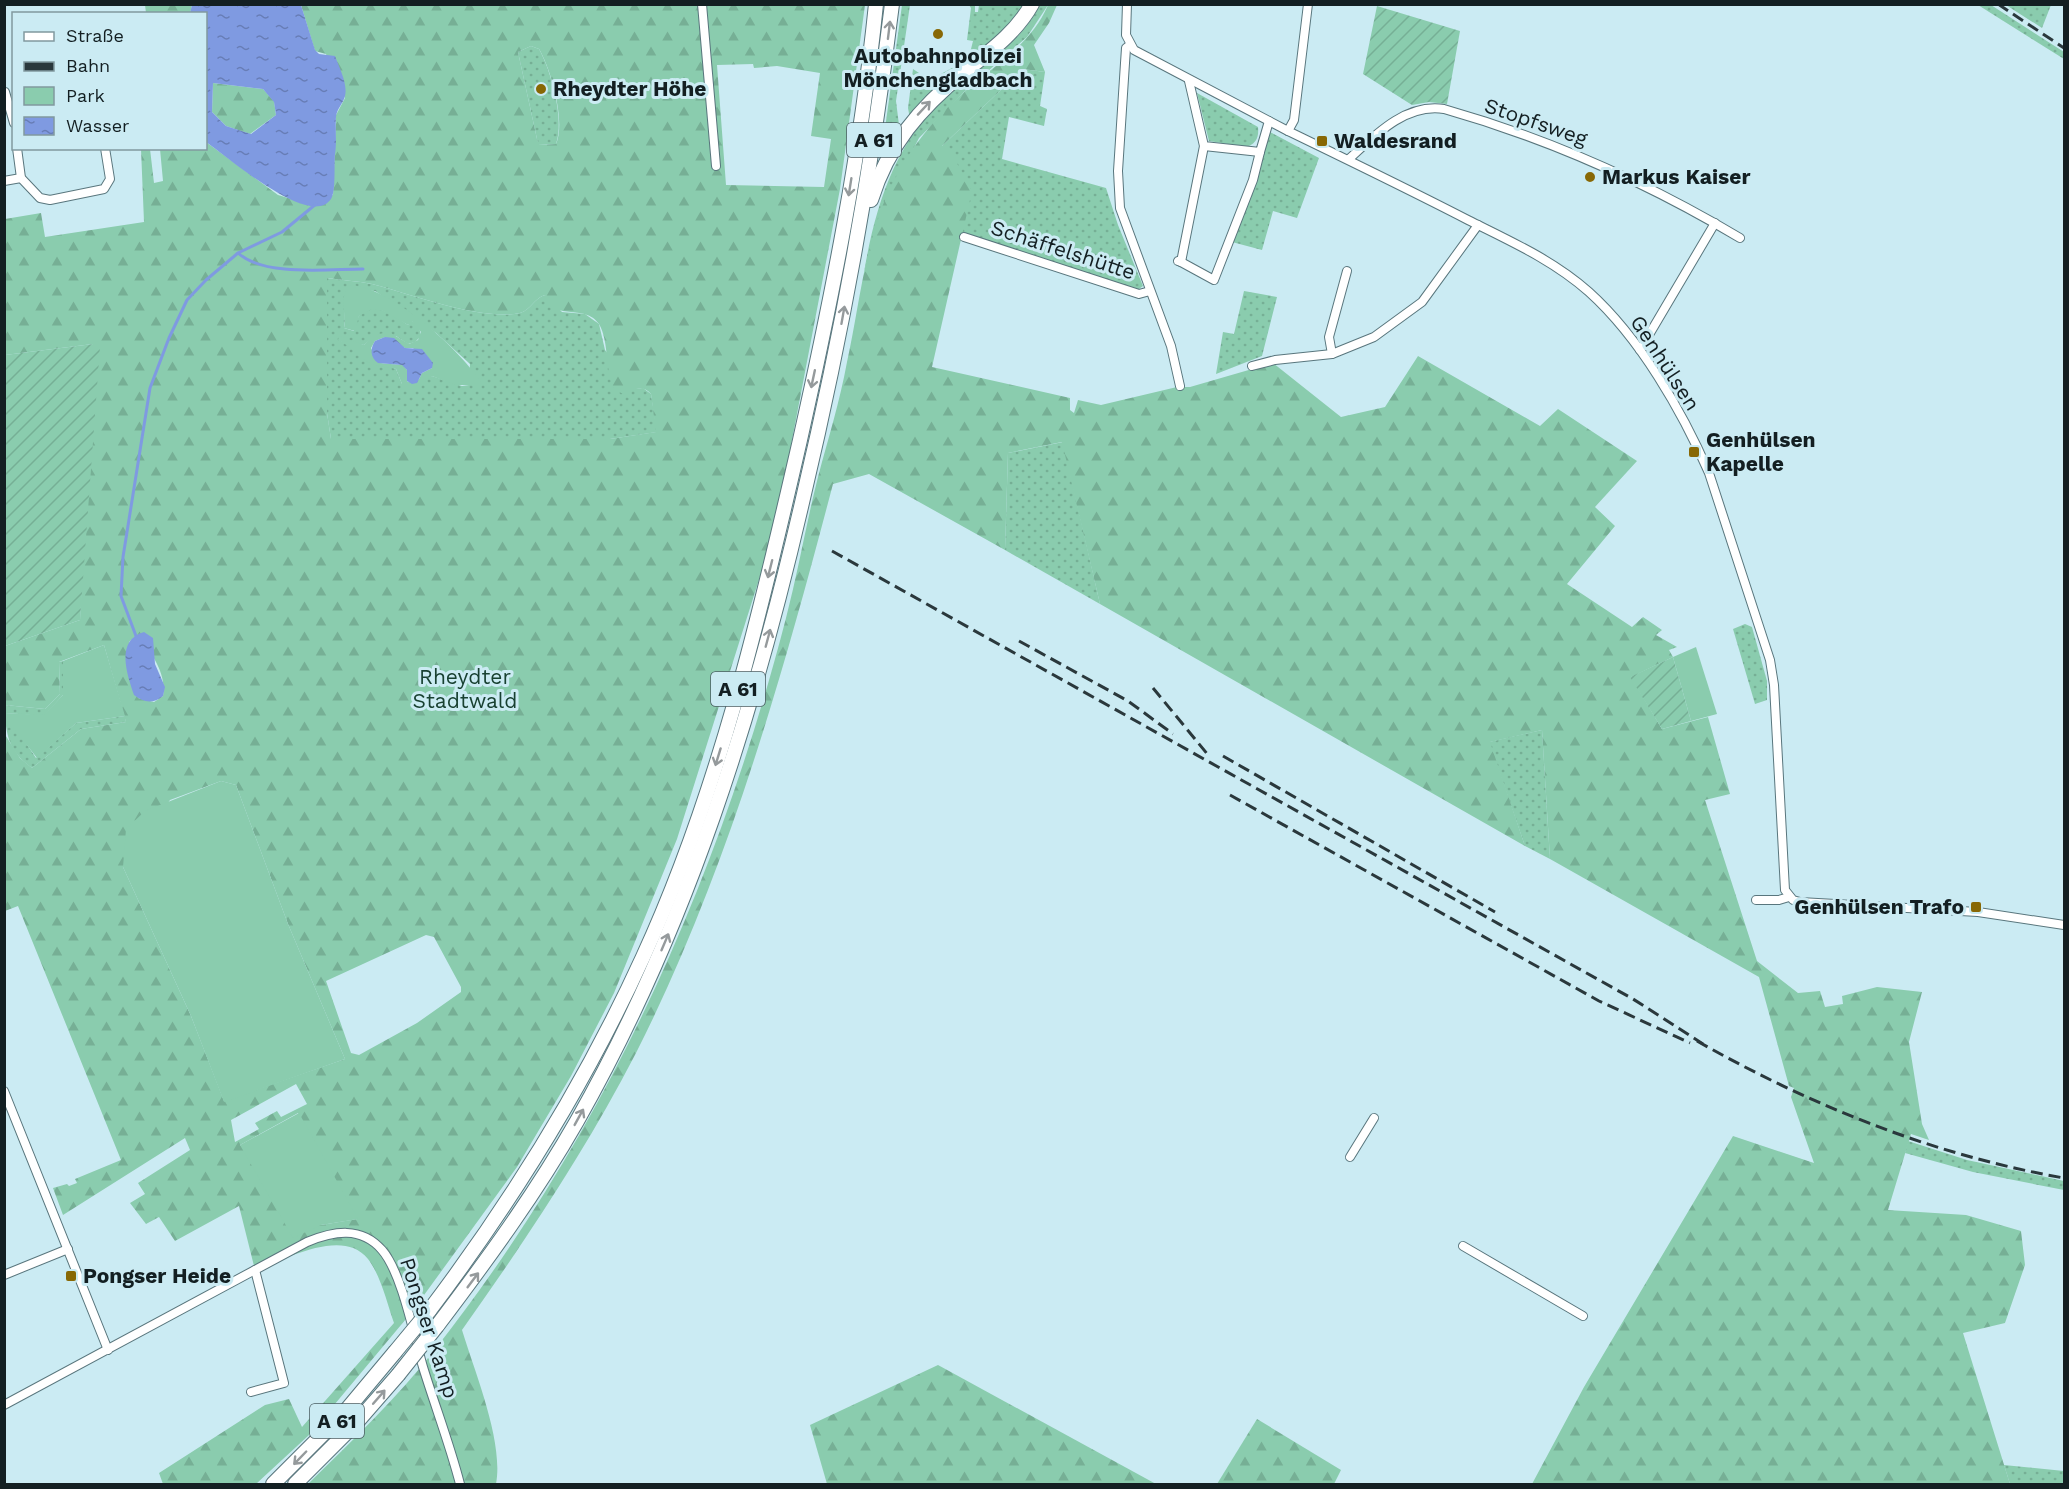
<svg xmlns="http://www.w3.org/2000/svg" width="2069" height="1489" font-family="'Work Sans',sans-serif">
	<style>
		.grass { fill: url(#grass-dots); fill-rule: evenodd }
		.forest { fill: url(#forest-firs); fill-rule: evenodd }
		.park { fill: #8accae; fill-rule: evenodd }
		.garden { fill: url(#garden-furrows) }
		.water { fill: url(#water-ripples); fill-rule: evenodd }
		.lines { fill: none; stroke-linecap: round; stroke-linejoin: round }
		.stream { stroke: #7f9ae1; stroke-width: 3 }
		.street-casing { stroke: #59767d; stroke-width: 10 }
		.highway-casing { stroke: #59767d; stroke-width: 16 }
		.street { stroke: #fff; stroke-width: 8 }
		.highway { stroke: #fff; stroke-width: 14 }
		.rail { stroke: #2a383c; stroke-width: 3; stroke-dasharray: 12 6; stroke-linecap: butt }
		.highway-bridge-casing { stroke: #59767d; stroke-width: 16; stroke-linecap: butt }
		.highway-bridge { stroke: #fff; stroke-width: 14 }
		.oneway { stroke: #959a9c }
		.poi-dot { fill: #886805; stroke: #cbebf3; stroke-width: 2 }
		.labels { text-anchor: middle; stroke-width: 6; stroke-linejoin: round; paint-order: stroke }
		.shield { fill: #cbebf3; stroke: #4a5c61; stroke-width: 1.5 }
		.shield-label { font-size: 20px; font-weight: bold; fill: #131f22 }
		.poi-label { font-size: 21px; font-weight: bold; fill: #131f22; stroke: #cbebf3; text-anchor: start }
		.street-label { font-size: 21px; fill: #131f22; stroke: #cbebf3 }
		.park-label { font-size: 21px; fill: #184131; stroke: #cbebf3 }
	</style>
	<defs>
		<pattern id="grass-dots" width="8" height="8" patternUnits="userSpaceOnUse" patternTransform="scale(1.5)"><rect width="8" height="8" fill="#8accae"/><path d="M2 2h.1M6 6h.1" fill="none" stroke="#76af95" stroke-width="1.8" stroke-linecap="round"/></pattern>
		<pattern id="forest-firs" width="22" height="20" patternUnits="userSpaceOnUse" patternTransform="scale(1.5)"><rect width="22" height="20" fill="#8accae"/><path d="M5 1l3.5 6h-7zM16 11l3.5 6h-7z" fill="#76af95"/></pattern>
		<pattern id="garden-furrows" width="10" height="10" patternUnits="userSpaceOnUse" patternTransform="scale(1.5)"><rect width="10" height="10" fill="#8accae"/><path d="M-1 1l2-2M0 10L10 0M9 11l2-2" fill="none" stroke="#76af95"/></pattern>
		<pattern id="water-ripples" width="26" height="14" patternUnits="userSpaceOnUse" patternTransform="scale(1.5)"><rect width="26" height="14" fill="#7f9ae1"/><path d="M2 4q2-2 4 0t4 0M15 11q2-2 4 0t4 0" fill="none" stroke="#677db6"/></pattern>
	</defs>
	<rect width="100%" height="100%" fill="#cbebf3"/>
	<g class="grass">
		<path d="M902 5H910L896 101 900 133 879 172Z"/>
		<path d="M969 5 975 6V12H978L979 5H1030L1021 17 965 65 961 62 958 54 962 55V60L968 61 973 41 967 40 971 8Z"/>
		<path d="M1040 5H1048L1027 37 964 92 919 138 881 213 864 272C876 204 895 141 949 94 982 66 1020 44 1040 5Z"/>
		<path d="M1978 5H1991L2064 52V59Z"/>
		<path d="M2006 5H2051L2042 28Z"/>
		<path d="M531 46 539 49C551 70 565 121 556 144L538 145 537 139 518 52Z"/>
		<path d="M952 68 958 72 910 119 908 108 913 69 919 73 918 82 934 85 937 76Z"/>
		<path d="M1023 69 1045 72 1040 106 1047 109 1044 126 1009 117 1002 159 1106 188 1118 225 1143 286 1136 291 962 236 941 147Z"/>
		<path d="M1197 93 1258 127C1259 136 1257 143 1247 147L1209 141Z"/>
		<path d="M1268 131 1319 158 1297 218 1273 211 1262 250 1232 242 1262 162Z"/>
		<path d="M326 278C341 280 357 281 372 284 411 294 481 321 520 313 531 310 534 298 545 295L562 312 585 314 599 324 605 350 636 389 643 388 651 394 657 432 610 439 538 441 331 439 327 413ZM348 289 375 291 436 333 470 364 469 385 462 386 432 376 402 384 396 369 359 355 351 346 339 340 364 345 371 339 396 336 408 344 415 342 421 336 419 326 411 320 408 325C396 317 371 298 359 316 356 320 356 327 354 331L344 328C347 314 341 301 348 289Z"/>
		<path d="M1244 291 1277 297 1262 356 1216 374 1223 332 1234 334Z"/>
		<path d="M1063 442 1100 604 1005 550 1008 453Z"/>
		<path d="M1745 624 1752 627 1767 681V700L1755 704 1733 629Z"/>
		<path d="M63 661V695L44 716 6 713 36 758 76 723 125 716 126 722 81 729 32 768C8 751 5 733 5 705L45 709 60 694 59 662Z"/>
		<path d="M1542 730 1550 859 1525 846 1489 742Z"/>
		<path d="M1908 1141 1967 1160 2064 1181V1190L1973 1172 1905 1153Z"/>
		<path d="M2004 1465 2064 1471V1484H2010Z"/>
	</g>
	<g class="forest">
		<path d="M145 5H192L190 14 146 13Z"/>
		<path d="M301 5H865L840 189 775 529 677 839 614 993 571 1076 517 1167 411 1313 309 1435 256 1484H163L159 1473 265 1405 289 1399 302 1427 394 1323C387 1303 381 1276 368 1259 343 1227 286 1259 255 1270L239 1206 175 1241 159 1217 146 1224 130 1203 145 1194 138 1183 190 1150 185 1138 63 1215 53 1188 67 1184 69 1186 77 1183 75 1179 121 1160 18 906 5 911 4 733 20 758 32 768 81 729 126 722 104 645 59 662 60 694 45 709 5 705V646L80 620 93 344 5 355V219L41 213 45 237 144 222 141 149H150L154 183 163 181 160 149 206 148V142L278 195 305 203 333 195 336 115 345 98 326 54 315 51ZM531 46 539 49C551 69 566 122 556 144L539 145 537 139 518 52ZM753 64 754 68 777 66 820 73 811 136 831 139 824 187 726 185 717 65ZM327 278C341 280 357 281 372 284 411 294 481 321 520 313 531 310 534 298 545 295 551 322 585 303 599 324 609 340 605 371 614 389L623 394C633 390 643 384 651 394L656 432 610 439H331L327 413ZM137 635C151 651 167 674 163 696L154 702 138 698 129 642ZM221 781 236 785 288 924 345 1059 224 1101 191 1016 123 867 170 800ZM426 935 434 937 461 987V992L417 1023 359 1055 351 1053 326 981ZM296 1084 307 1104 281 1117 277 1111 255 1123 259 1129 235 1142 231 1120ZM298 1113 357 1219 321 1225 240 1145Z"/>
		<path d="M1048 5H1057L1049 23 1034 45 1045 72 1023 69 942 146 953 156 972 191 932 367 1070 398V410L1074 413 1078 400 1101 405 1177 387H1190L1273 363 1341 417 1385 407 1418 356 1540 426 1558 409 1637 461 1595 507 1615 526 1567 584 1632 627 1643 617 1662 630 1656 635 1677 647 1669 650 1673 657 1631 677 1662 729 1708 717 1730 794 1705 800 1757 961 1798 993 1820 991 1825 1007 1843 1004 1842 996 1877 987 1922 992 1909 1042 1922 1124 1929 1140 1911 1134 1888 1210 1966 1215 2021 1231 2025 1265 2005 1323 1963 1333 2010 1484H1532L1584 1387 1733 1136 1814 1163 1791 1097 1794 1088 1789 1086 1759 977 1550 859 1542 730 1490 742 1525 846 1100 604 1062 442 1008 453 1005 550 869 474 833 484C782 678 727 873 636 1053 586 1150 525 1241 462 1330 475 1373 504 1442 496 1484H308C352 1441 398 1397 436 1348 606 1131 717 884 786 618 798 572 806 524 818 477 828 439 840 401 847 362 858 312 863 261 880 213 897 166 924 128 961 95 992 67 1031 45 1048 5Z"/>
		<path d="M213 83 263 89 274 101 276 115 250 134 226 126 212 112Z"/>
		<path d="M938 1365 1156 1484H827L810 1425Z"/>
		<path d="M1257 1419 1341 1470 1334 1484H1217Z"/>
	</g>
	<g class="park">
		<path d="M347 285C389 284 462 351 483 385H455L432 376 416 389H409L402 384 396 369C388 367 378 367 371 364 358 357 351 346 338 340L339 336 364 345 374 335 389 332 409 344 418 340 421 332 412 321 408 325 383 311 372 309 359 316 355 331 344 328C347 316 341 306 344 296 345 292 347 289 347 285ZM385 337 405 348H413L432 368 422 373 417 383 411 384 407 381V370L403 365 378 363 371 348 375 341Z"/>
		<path d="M104 645 125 716 76 723 37 758 9 722 5 713 44 715 63 695V661Z"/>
		<path d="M1696 647 1717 714 1691 721 1673 657Z"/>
		<path d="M221 781 236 785 288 924 345 1059 224 1102 191 1016 123 867 126 829 145 811Z"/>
		<path d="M299 1113 358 1219 321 1225 293 1238 240 1145Z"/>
	</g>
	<g class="garden">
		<path d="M1377 6 1460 31 1447 104 1429 102 1412 105 1363 74Z"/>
		<path d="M93 344 100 346 80 620 5 646V355Z"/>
		<path d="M1673 657 1691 721 1662 729 1630 677Z"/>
	</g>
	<g class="water">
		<path d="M192 5H301L315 50 319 54 335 56C339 67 348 84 345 96 343 104 337 108 336 117 335 129 337 142 335 154 334 165 336 192 331 199 310 230 226 155 206 142V14L190 13ZM213 83 263 89 274 102 276 115 251 134 226 126 212 112Z"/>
		<path d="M385 337 394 338 405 348 422 349 433 363 432 368 422 373 417 383 412 384 407 381V370L402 365 378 363C370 357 370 349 375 341Z"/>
		<path d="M144 632 153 638 155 664 165 687 163 696C153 704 144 703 134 695 127 674 115 640 144 632Z"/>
	</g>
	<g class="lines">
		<g class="stream">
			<path d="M238 253C264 277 329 269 363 269"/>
			<path d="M136 636 121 596 123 557 150 388 169 338 187 300 206 280 238 253 282 232 316 204"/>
		</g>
		<g class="street-casing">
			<g id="street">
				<path d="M702 4 716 166"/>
				<path d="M1127 4 1126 35 1134 50 1288 131"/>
				<path d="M1308 4 1294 120 1288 131C1348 160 1408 189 1468 220 1510 241 1553 260 1589 292 1640 338 1682 411 1709 473L1770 660 1774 685 1785 890 1793 900 1800 902 1978 912 2064 925"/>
				<path d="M1130 45 1126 48 1125 63 1118 171 1120 208 1171 346 1180 386"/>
				<path d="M1189 81 1204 146 1260 152 1269 121"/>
				<path d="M5 92 14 123"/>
				<path d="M17 148 21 178 40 198 50 200 104 189 110 179 105 148"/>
				<path d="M1349 159C1375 135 1406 103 1444 109 1550 139 1646 182 1740 238"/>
				<path d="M4 181 21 178"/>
				<path d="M964 237 1139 294 1150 291"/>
				<path d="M1178 261 1181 262 1204 146"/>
				<path d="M1181 262 1214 280 1253 180 1260 152"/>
				<path d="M1640 350 1715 223"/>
				<path d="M1332 354 1329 337 1347 271"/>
				<path d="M1252 366 1275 360 1332 354 1374 337 1422 302 1478 225"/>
				<path d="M1756 900H1779L1789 897"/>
				<path d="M4 1091 108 1350"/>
				<path d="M1350 1157 1374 1118"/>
				<path d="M1463 1246 1583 1316"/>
				<path d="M4 1275 68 1249"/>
				<path d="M251 1392 284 1383 255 1270"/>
				<path d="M4 1405 307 1242C334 1231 361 1226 382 1250 402 1273 414 1336 423 1367 435 1406 450 1445 460 1484"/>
			</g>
		</g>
		<g class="highway-casing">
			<g id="highway">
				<path d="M871 200C888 145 920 108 964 72 989 52 1016 33 1032 4"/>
				<path d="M429 1311C513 1200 585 1084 643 957 718 794 760 615 800 440 832 297 861 151 876 4"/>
				<path d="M437 1326C487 1260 536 1193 577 1121 688 925 754 712 804 494 842 333 872 169 892 4"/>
				<path d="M273 1484 344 1413 395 1352"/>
				<path d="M295 1484 357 1422 398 1375"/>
			</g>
		</g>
		<use href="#street" class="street"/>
		<use href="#highway" class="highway"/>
		<g class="rail">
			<path d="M1998 4 2064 48"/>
			<path d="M832 551 1633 999 1703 1044"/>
			<path d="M1019 641 1128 701 1173 734"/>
			<path d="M1153 688 1209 756"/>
			<path d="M1223 756 1495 912"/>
			<path d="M1230 795 1599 1001 1690 1043"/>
			<path d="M1697 1041C1812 1106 1933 1155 2064 1178"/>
		</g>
		<g class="highway-bridge-casing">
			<g id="highway-bridge">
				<path d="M395 1352 429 1311"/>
				<path d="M398 1375 437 1326"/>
			</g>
		</g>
		<use href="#highway-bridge" class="highway-bridge"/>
	</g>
	<defs><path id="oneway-shaft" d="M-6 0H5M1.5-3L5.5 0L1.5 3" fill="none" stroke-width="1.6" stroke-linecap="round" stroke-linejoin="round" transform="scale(1.5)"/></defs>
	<g class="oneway">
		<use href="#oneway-shaft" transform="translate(889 30) rotate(-83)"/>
		<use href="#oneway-shaft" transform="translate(924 108) rotate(-47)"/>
		<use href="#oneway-shaft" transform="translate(850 187) rotate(99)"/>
		<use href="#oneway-shaft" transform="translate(843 315) rotate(-80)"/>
		<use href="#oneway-shaft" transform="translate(813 379) rotate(102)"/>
		<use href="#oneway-shaft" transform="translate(770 569) rotate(104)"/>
		<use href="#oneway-shaft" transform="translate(768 638) rotate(-75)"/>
		<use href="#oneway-shaft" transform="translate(718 757) rotate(107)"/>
		<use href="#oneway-shaft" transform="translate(665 942) rotate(-67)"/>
		<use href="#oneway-shaft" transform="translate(579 1117) rotate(-61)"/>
		<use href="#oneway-shaft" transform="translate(473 1280) rotate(-53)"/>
		<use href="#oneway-shaft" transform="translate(379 1397) rotate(-49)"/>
		<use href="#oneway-shaft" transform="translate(300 1458) rotate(134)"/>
	</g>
	<g class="poi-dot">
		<circle cx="938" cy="34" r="6"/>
		<circle cx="541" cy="89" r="6"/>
		<rect x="1316" y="135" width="12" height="12" rx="3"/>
		<circle cx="1590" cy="177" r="6"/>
		<rect x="1688" y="446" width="12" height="12" rx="3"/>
		<rect x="1970" y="901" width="12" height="12" rx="3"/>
		<rect x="65" y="1270" width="12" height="12" rx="3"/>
	</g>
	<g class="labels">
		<g class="shield">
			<rect x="847" y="123" width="54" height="34" rx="4.5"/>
			<rect x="711" y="672" width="54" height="34" rx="4.5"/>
			<rect x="310" y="1404" width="54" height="34" rx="4.5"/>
		</g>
		<g class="shield-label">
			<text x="874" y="147">A 61</text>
			<text x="738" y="696">A 61</text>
			<text x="337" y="1428">A 61</text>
		</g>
		<g class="poi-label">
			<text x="938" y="63" text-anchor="middle">Autobahnpolizei<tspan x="938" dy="24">Mönchengladbach</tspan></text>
			<text x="553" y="96">Rheydter Höhe</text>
			<text x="1334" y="148">Waldesrand</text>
			<text x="1602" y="184">Markus Kaiser</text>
			<text x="1706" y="447">Genhülsen<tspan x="1706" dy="24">Kapelle</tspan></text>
			<text x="1964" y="914" text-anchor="end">Genhülsen Trafo</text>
			<text x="83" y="1283">Pongser Heide</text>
		</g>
		<g class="street-label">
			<text transform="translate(1536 122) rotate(19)" y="7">Stopfsweg</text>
			<text transform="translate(1063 250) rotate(18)" y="7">Schäffelshütte</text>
			<text transform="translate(1665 363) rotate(57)" y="7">Genhülsen</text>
			<text transform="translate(429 1328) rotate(72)" y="7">Pongser Kamp</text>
		</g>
		<g class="park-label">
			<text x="465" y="684">Rheydter<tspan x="465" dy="24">Stadtwald</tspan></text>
		</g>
	</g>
	<rect width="2069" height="1489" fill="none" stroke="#131f22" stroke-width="12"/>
	<rect x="12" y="12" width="195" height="138" fill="#cbebf3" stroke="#81999f" stroke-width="1.5"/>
	<rect x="24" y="32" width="30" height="9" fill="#ffffff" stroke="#81999f" stroke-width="1.5"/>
	<text x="66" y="42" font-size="18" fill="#131f22">Straße</text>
	<rect x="24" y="62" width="30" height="9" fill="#2a383c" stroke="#81999f" stroke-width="1.5"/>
	<text x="66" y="72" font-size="18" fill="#131f22">Bahn</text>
	<rect x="24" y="87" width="30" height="18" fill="#8accae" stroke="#81999f" stroke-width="1.5"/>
	<text x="66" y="102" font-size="18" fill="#131f22">Park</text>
	<rect x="24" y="117" width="30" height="18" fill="url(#water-ripples)" stroke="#81999f" stroke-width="1.5"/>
	<text x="66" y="132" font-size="18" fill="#131f22">Wasser</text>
</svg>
